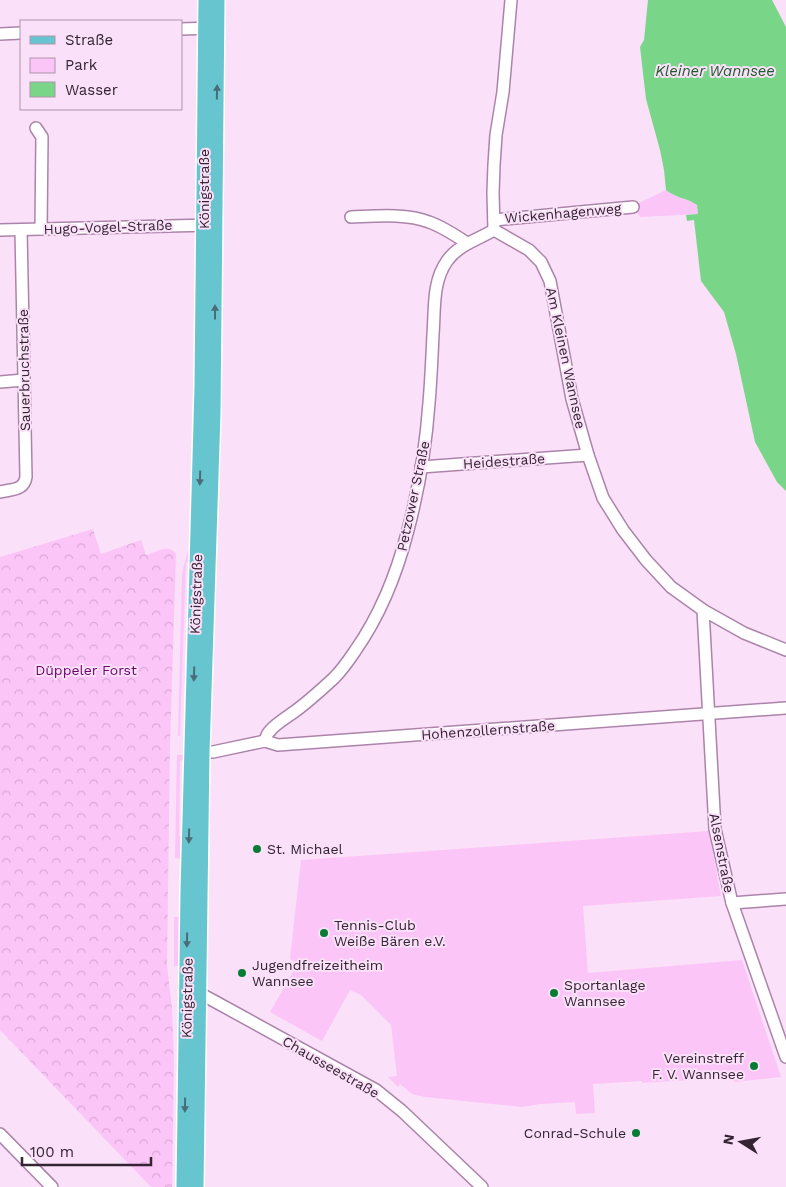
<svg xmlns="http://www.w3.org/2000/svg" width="786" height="1187" font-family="'Work Sans',sans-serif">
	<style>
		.green { fill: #fcc5f8 }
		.forest { fill: url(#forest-crowns) }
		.water { fill: #79d689 }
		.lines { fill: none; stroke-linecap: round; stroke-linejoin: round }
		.minor-casing { stroke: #ac84aa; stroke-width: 14 }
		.major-casing { stroke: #fff; stroke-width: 18 }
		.minor { stroke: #fff; stroke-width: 11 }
		.major { stroke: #66c5cf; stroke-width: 15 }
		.oneway { fill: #4a6c79 }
		.poi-dot { fill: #077c32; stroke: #fae0f8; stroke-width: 2 }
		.labels { text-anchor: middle; stroke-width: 4; stroke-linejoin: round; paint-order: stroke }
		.street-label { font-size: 14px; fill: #342433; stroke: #fae0f8 }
		.park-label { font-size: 14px; fill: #6c026c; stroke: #fae0f8 }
		.poi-label { font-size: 14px; fill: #342433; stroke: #fae0f8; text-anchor: start }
		.water-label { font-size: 15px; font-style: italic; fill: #1a5b2b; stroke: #fae0f8 }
	</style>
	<defs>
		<pattern id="forest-crowns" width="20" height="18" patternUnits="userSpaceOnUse" patternTransform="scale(1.25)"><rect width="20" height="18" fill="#fcc5f8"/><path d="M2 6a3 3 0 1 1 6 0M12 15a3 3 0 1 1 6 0" fill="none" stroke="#d9a9d5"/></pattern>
	</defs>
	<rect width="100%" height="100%" fill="#fae0f8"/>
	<g class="green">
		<path d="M666 190C676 198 686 198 697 205L698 214 640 217 633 206Z"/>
		<path d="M190 545 192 560 186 562 180 736H178L182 575 183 569Z"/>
		<path d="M177 755H186V758L180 761 179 836 186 837 181 859 175 858Z"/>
		<path d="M709 831 721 896 583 906 588 973 742 960 781 1077 735 1082 725 1078 642 1083V1081L593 1084 595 1113 576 1114 575 1102 540 1104 522 1107 425 1097 412 1094 400 1084 398 1087 388 1077 397 1076 391 1025 361 995 350 990 322 1041 270 1012 298 963 290 959 301 860Z"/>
		<rect x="174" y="917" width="7" height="49"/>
	</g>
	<path class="forest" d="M93 529 101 554 141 540 146 555C156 552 169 543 176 554L170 745 167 965 172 1009 174 1061 172 1187H151L0 1030V557Z"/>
	<path class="water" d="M648 0H772L786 27V491L777 482 755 442 736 354 724 312 701 281 694 220 687 221 686 215 698 214 697 205C687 198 676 198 666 190L664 170 660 150 646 99 640 47 644 40Z"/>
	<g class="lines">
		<g class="minor-casing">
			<g id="minor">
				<path d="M511 0 503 92 496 135 494 165 493 193 494 230 529 250 541 262 550 281 572 399 588 455 603 498 623 530 646 560 671 587 703 610 744 633 786 650"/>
				<path d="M181 29 213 28"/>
				<path d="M0 34 21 33"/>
				<path d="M36 128 42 137 41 229"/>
				<path d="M351 217C376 216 406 213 429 222 443 227 455 235 467 243"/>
				<path d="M494 220 633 207"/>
				<path d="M0 230 211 225"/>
				<path d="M0 382 24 380"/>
				<path d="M421 467 588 455"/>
				<path d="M0 492C11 489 24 491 26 477L21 230"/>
				<path d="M703 610 715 829 732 903 786 1057"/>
				<path d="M265 741C266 738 267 733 270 731 274 725 287 717 294 712 308 702 321 690 334 678 342 670 349 660 355 651 381 614 397 573 408 530 419 488 426 445 429 403 431 380 432 357 433 334 435 310 432 282 447 261 458 245 477 240 494 230"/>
				<path d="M196 752H213L265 741 278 745 786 708"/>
				<path d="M732 903 786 899"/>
				<path d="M193 993H199L214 1001 376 1090 402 1111 482 1187"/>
				<path d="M0 1134 52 1187"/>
			</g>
		</g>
		<g class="major-casing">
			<g id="major">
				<path d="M184 1187 188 891 202 387 206 0"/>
				<path d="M196 1187 202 752 213 413 217 0"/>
			</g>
		</g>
		<use href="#minor" class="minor"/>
		<use href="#major" class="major"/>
	</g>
	<defs><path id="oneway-solid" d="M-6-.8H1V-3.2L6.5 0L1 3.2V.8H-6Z" transform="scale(1.25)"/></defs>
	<g class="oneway">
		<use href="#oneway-solid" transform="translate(217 92) rotate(-89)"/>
		<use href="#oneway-solid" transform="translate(215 312) rotate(-90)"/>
		<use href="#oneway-solid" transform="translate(200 478) rotate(92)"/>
		<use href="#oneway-solid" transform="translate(194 674) rotate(92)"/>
		<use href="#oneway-solid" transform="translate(189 836) rotate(91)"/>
		<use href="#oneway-solid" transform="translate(187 940) rotate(91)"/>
		<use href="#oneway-solid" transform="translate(185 1105) rotate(91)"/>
	</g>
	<g class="poi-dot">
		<circle cx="257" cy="849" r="5"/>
		<circle cx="324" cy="933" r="5"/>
		<circle cx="242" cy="973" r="5"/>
		<circle cx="554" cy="993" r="5"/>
		<circle cx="754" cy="1066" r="5"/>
		<circle cx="636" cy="1133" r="5"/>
	</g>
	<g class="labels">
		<g class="street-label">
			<text transform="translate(204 189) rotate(-90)" y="5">Königstraße</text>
			<text transform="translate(563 213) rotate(-5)" y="5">Wickenhagenweg</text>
			<text transform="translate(108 227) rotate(-2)" y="5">Hugo-Vogel-Straße</text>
			<text transform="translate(566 358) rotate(78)" y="5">Am Kleinen Wannsee</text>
			<text transform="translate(24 370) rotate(-91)" y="5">Sauerbruchstraße</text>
			<text transform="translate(504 461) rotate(-4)" y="5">Heidestraße</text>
			<text transform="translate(413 496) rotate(-78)" y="5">Petzower Straße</text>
			<text transform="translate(196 594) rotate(-88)" y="5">Königstraße</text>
			<text transform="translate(488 730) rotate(-4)" y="5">Hohenzollernstraße</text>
			<text transform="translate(722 853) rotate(79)" y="5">Alsenstraße</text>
			<text transform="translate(187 998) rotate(-89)" y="5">Königstraße</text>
			<text transform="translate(331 1067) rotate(30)" y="5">Chausseestraße</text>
		</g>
		<g class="park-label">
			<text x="86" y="675">Düppeler Forst</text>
		</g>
		<g class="poi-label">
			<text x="267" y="854">St. Michael</text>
			<text x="334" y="930">Tennis-Club<tspan x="334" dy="16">Weiße Bären e.V.</tspan></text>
			<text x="252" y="970">Jugendfreizeitheim<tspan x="252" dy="16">Wannsee</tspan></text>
			<text x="564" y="990">Sportanlage<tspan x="564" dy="16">Wannsee</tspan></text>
			<text x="744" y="1063" text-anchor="end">Vereinstreff<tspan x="744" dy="16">F. V. Wannsee</tspan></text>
			<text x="626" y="1138" text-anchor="end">Conrad-Schule</text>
		</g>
		<g class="water-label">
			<text x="715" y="76">Kleiner Wannsee</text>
		</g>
	</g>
	<rect x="20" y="20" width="162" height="90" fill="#fae0f8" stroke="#ab95a9"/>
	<rect x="30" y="36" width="25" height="8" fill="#66c5cf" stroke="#ab95a9"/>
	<text x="65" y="45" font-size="15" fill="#342433">Straße</text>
	<rect x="30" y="58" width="25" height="15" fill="#fcc5f8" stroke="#ab95a9"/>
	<text x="65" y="70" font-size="15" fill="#342433">Park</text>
	<rect x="30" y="82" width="25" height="15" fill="#79d689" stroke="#ab95a9"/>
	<text x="65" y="95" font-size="15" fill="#342433">Wasser</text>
	<g transform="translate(741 1142) rotate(281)" stroke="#fae0f8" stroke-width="4" paint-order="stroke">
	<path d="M0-4L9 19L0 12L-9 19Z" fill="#342433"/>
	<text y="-8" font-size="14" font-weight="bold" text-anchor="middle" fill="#342433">N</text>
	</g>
	<path d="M22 1157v8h129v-8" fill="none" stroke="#342433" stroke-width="2.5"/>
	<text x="30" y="1157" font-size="15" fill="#342433" stroke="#fae0f8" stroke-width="4" paint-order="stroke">100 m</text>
</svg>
